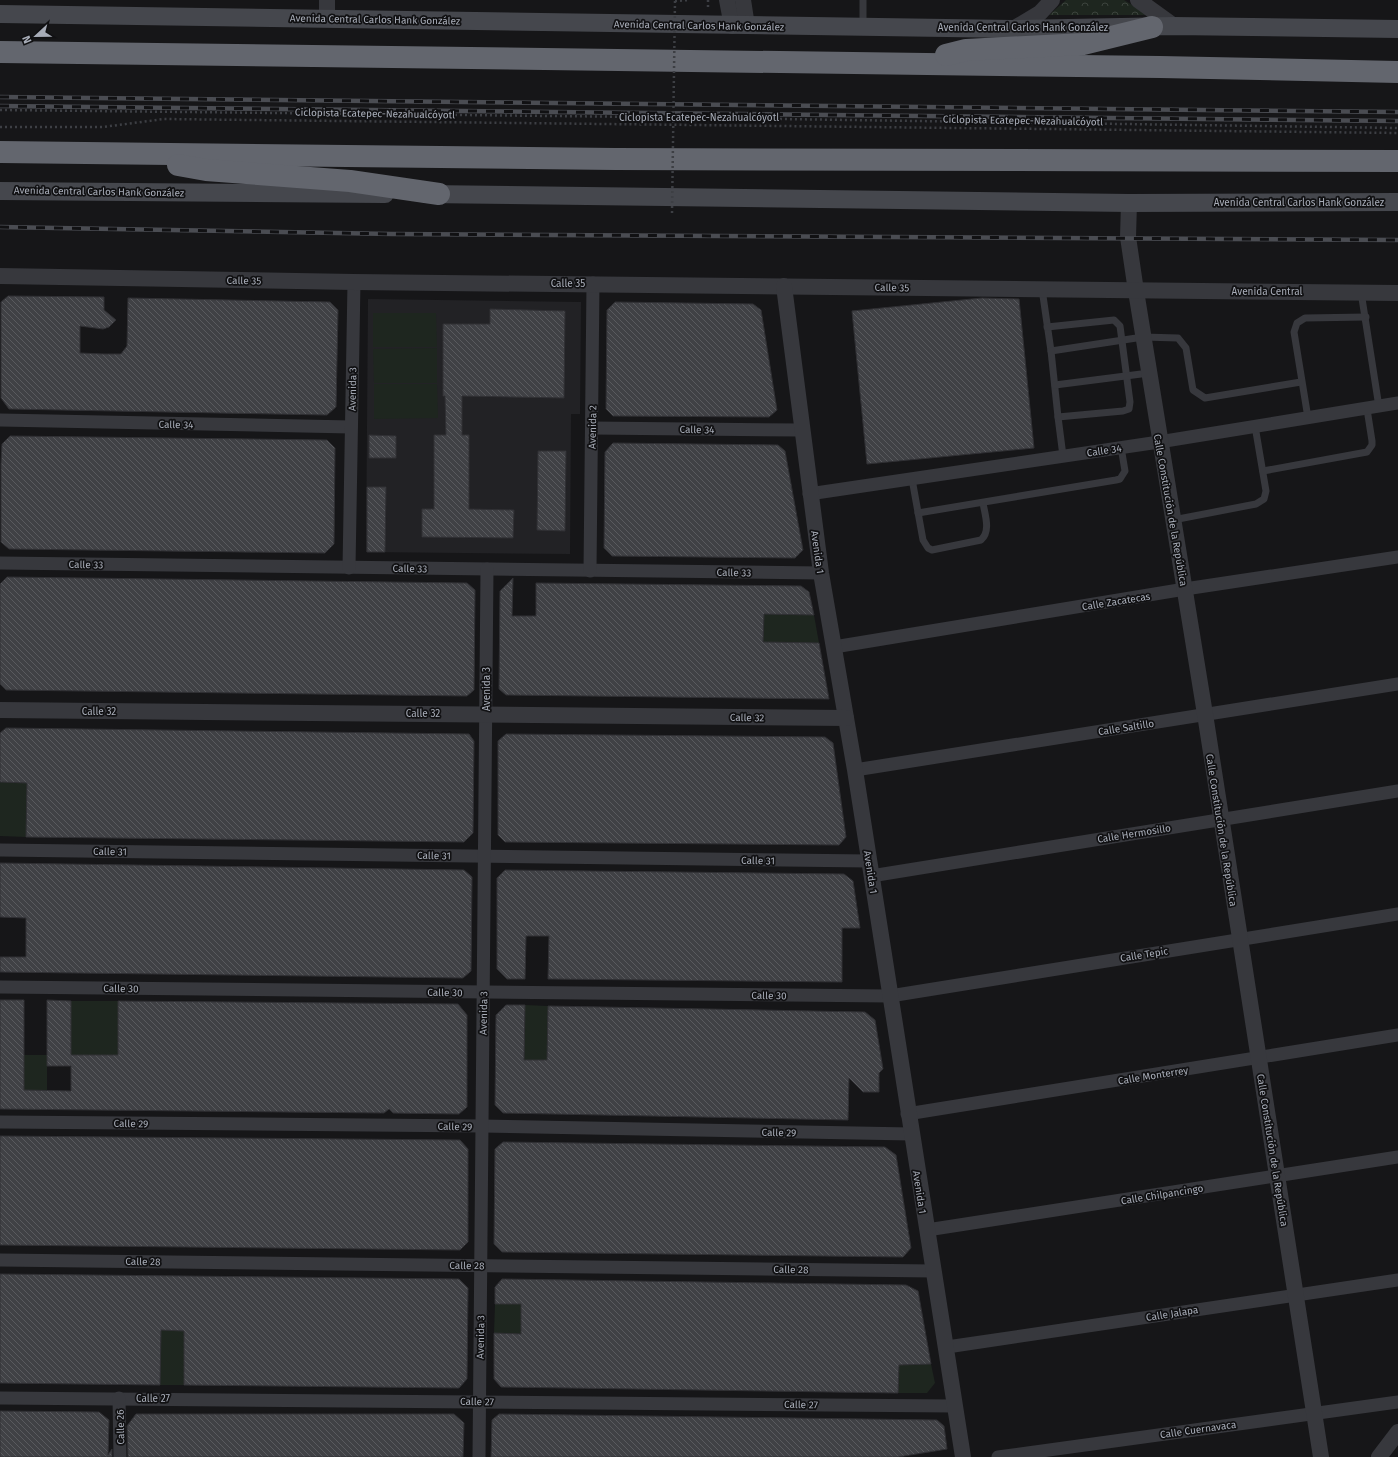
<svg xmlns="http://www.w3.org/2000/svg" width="1398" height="1457" font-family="'Fira Sans',sans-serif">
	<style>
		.built { fill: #222225 }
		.green { fill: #1e261f }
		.park { fill: url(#park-crowns) }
		.building { fill: url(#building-back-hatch); stroke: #303034 }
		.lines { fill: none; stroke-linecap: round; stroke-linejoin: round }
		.path { stroke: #3d3f44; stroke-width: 2.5; stroke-dasharray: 2 3; stroke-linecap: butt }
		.service { stroke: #37383d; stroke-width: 7 }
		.minor { stroke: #37383d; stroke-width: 13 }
		.tertiary { stroke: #37383d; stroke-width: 16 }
		.secondary { stroke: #45474d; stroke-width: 18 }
		.motorway { stroke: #63666e; stroke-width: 22 }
		.rail-casing { stroke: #4a4c52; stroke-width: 4.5 }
		.rail { stroke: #111113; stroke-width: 3; stroke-dasharray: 9; stroke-linecap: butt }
		.path-bridge { stroke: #3d3f44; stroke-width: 2.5; stroke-dasharray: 2 3; stroke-linecap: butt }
		.labels { text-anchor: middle; stroke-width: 3.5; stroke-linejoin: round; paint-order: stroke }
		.street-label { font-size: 10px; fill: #a8adb8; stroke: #111113 }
	</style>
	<defs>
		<pattern id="park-crowns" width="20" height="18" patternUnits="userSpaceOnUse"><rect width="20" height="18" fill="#1e261f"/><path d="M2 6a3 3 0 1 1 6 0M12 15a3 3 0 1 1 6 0" fill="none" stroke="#3c433d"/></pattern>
		<pattern id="building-back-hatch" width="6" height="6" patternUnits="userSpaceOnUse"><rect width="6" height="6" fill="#404145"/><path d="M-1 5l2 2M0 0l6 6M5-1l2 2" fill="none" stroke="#595a5e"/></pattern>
	</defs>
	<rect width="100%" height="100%" fill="#161618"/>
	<path class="built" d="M368 299 581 302 580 414H571L570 554 366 552Z"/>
	<g class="green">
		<path d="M373 313H436L437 347H373Z"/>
		<path d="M437 348V383H374L373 349Z"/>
		<path d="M374 384H437L438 418 374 419Z"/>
		<path d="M764 614 814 615 819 643 763 642Z"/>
		<path d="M0 782 27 783 26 837 0 836Z"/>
		<path d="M71 1001H118V1056L71 1055Z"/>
		<path d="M525 1005 548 1006 547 1060H524Z"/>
		<rect x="24" y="1055" width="23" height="55"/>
		<path d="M495 1304H521V1334L494 1333Z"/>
		<path d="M161 1330 184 1331V1385H160Z"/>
		<path d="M931 1364 935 1383 927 1393H898L899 1365Z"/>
	</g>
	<path class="park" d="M1066 0H1124L1148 15H1049Z"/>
	<g class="building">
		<path d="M8 296 104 297V310L116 320 109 327 103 329 80 326V353L103 354H121L127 346 128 298 330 302 338 310 336 407 327 415 9 409 1 398V302Z"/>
		<path d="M982 298 1019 299 1034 448 867 464 852 311Z"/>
		<path d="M615 302 753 304 761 310 777 410 769 417 613 416 606 409 607 310Z"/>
		<path d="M490 309 565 311 564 398 462 396V435H469V509L514 510 513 538 422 537V509H434V435H446L445 396H443V324H490Z"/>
		<path d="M369 435 396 436V458H369Z"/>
		<path d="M10 436 327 440 335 448 334 544 325 553 9 549 1 542V464L2 444Z"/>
		<path d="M613 443 778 445 785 451 803 550 795 558 612 556 604 548 605 452Z"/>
		<path d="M538 451H566L565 531 537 530Z"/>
		<path d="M367 487H386L385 552H367Z"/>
		<path d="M7 577 467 583 475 590 474 690 467 696 6 690 0 684V584Z"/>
		<path d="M513 578 512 616H536V583L801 586 809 592 814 615 764 614 763 642 819 643 829 699 506 695 499 689 500 591Z"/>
		<path d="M6 728 469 734 474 741 473 833 464 842 26 837 27 783 0 782V733Z"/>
		<path d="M506 734 825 737 833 743 846 837 839 845 505 842 498 835V741Z"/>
		<path d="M0 863 464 870 472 877 471 971 463 978 0 972V957H26V918L0 917Z"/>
		<path d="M505 870 844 874 853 881 860 928H842V982L548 979 549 936H526L525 979H507L497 969V878Z"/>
		<path d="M0 1000H24V1090L71 1091V1066H47V1000L71 1001V1055H118V1001L458 1004 467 1015V1107L459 1114 393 1113 389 1109 384 1113 0 1109Z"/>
		<path d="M506 1005H525L524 1060H547L548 1006 865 1012 875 1020 883 1069 879 1073V1092H863L849 1078 848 1120 503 1113 495 1105 496 1015Z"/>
		<path d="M0 1136 460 1140 468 1149V1242L460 1250 0 1245Z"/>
		<path d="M503 1142 885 1147 896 1155 911 1248 903 1257 502 1252 494 1244 495 1149Z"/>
		<path d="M0 1274 459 1279 468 1288 467 1379 459 1388 184 1385V1331L161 1330 160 1385 0 1383Z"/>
		<path d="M502 1279 906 1285 918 1291 931 1364 899 1365 898 1393 501 1387 494 1379V1333L521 1334V1304H495V1287Z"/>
		<path d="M0 1411 99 1412 109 1420 108 1455 112 1449V1457H0Z"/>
		<path d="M136 1414H454L464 1423 463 1457H128L127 1426Z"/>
		<path d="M499 1414 937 1420 944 1426 947 1449 898 1457H491L492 1420Z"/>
	</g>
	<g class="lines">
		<g class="path">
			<path d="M708 0V9"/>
			<path d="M675 1 689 0"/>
			<path d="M0 110 643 117 1398 128"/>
			<path d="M0 127H103L164 119 1398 133"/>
		</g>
		<g class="service">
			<path d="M863 0V26"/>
			<path d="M1042 289 1051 351 1143 337 1178 338 1186 348 1193 390 1205 398 1301 382"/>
			<path d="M1361 292 1379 407"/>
			<path d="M1047 327 1114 320 1120 326 1130 402 1129 409 1123 411 1058 417 1063 456"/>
			<path d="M1051 351 1058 417"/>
			<path d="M1055 385 1149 373"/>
			<path d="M1308 418 1294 332 1297 323 1305 318 1366 317"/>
			<path d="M1263 471 1367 452 1372 445V441L1367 409"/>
			<path d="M912 479 923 540 928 548 932 550 981 540C991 531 985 515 983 503"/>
			<path d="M918 513 1116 480 1120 479 1125 471 1121 447"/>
			<path d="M1173 520 1256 504 1264 499 1266 491 1255 426"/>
		</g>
		<g class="minor">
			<path d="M0 420 351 427"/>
			<path d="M592 428 801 430"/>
			<path d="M809 494 1159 442 1398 403"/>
			<path d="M0 563 821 573"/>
			<path d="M349 568 354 282"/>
			<path d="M590 571 593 283"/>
			<path d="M834 647 1185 589 1398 557"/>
			<path d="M855 770 1398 684"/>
			<path d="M0 850 869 861"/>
			<path d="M871 876 1398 791"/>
			<path d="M0 987 890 996 1398 914"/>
			<path d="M907 1114 1398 1035"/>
			<path d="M0 1122 482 1126 911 1134"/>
			<path d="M927 1230 1398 1157"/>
			<path d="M0 1260 934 1271"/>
			<path d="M947 1347 1398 1280"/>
			<path d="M0 1398 954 1406"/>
			<path d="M119 1398 120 1457"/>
			<path d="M479 1457 487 569"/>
			<path d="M998 1457 1398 1402"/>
		</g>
		<g class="tertiary">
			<path d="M727 0 732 26"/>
			<path d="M743 0 747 26"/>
			<path d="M1138 0 1174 26"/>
			<path d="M327 18V0"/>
			<path d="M1013 29 1040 13 1052 0"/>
			<path d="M1129 203 1128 237 1136 291 1205 714 1321 1457"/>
			<path d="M0 276 354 282 1398 293"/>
			<path d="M784 286 821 573 855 770 963 1457"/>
			<path d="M0 710 846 718"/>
			<path d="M1379 1457 1398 1432"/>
		</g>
		<g class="secondary">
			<path d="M0 14 1013 29 1174 26 1398 29"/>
			<path d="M0 191 385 194"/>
			<path d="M425 194 1129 203 1398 202"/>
		</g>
		<g class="motorway">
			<path d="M0 52 1160 67 1398 72"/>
			<path d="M946 55 966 50 1083 44 1152 27"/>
			<path d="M0 152 615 159 1398 161"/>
			<path d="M178 165 206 170 350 181 439 194"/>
		</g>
		<g class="rail-casing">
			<g id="rail">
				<path d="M0 97 1398 112"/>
				<path d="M0 106 1398 121"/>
				<path d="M0 227 392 234 1398 240"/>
			</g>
		</g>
		<use href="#rail" class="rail"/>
		<path class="path-bridge" d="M672 213 675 1"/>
	</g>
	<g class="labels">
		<g class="street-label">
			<text transform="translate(375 19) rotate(1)" y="4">Avenida Central Carlos Hank González</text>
			<text transform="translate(699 25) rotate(1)" y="4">Avenida Central Carlos Hank González</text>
			<text x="1023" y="31">Avenida Central Carlos Hank González</text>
			<text transform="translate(375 113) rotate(1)" y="4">Ciclopista Ecatepec-Nezahualcóyotl</text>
			<text x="699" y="121">Ciclopista Ecatepec-Nezahualcóyotl</text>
			<text transform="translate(1023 120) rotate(1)" y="4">Ciclopista Ecatepec-Nezahualcóyotl</text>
			<text transform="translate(99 191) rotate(1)" y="4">Avenida Central Carlos Hank González</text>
			<text x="1299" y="206">Avenida Central Carlos Hank González</text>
			<text transform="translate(244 280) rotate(1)" y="4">Calle 35</text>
			<text x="568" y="287">Calle 35</text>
			<text transform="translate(892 287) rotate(1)" y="4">Calle 35</text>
			<text x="1267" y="295">Avenida Central</text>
			<text transform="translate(352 389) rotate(-89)" y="4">Avenida 3</text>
			<text transform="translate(176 424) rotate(1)" y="4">Calle 34</text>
			<text transform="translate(592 427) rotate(-89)" y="4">Avenida 2</text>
			<text transform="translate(697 429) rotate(1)" y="4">Calle 34</text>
			<text transform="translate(1104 450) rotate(-8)" y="4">Calle 34</text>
			<text transform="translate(1171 510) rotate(80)" y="4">Calle Constitución de la República</text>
			<text transform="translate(818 552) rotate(82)" y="4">Avenida 1</text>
			<text transform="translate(86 564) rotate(1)" y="4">Calle 33</text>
			<text transform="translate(410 568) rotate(1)" y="4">Calle 33</text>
			<text transform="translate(734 572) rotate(1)" y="4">Calle 33</text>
			<text transform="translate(1116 601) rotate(-9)" y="4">Calle Zacatecas</text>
			<text transform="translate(486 689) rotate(-90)" y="4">Avenida 3</text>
			<text x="99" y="715">Calle 32</text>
			<text x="423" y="717">Calle 32</text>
			<text transform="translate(747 717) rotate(1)" y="4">Calle 32</text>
			<text transform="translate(1126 727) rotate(-9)" y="4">Calle Saltillo</text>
			<text transform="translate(1222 830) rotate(81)" y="4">Calle Constitución de la República</text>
			<text transform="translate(1134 833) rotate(-9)" y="4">Calle Hermosillo</text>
			<text transform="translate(110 851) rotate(1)" y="4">Calle 31</text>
			<text transform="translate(434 855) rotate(1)" y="4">Calle 31</text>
			<text transform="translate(758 860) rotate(1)" y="4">Calle 31</text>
			<text transform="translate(871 872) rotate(81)" y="4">Avenida 1</text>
			<text transform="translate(1144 954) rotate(-9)" y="4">Calle Tepic</text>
			<text transform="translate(121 988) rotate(1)" y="4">Calle 30</text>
			<text transform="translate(445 992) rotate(1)" y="4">Calle 30</text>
			<text transform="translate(769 995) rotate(1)" y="4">Calle 30</text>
			<text transform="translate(483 1013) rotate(-89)" y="4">Avenida 3</text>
			<text transform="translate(1153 1075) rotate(-9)" y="4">Calle Monterrey</text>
			<text transform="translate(131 1123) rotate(1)" y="4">Calle 29</text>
			<text transform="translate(455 1126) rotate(1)" y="4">Calle 29</text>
			<text transform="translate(779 1132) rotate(1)" y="4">Calle 29</text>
			<text transform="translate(1273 1150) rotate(81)" y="4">Calle Constitución de la República</text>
			<text transform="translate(920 1192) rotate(81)" y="4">Avenida 1</text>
			<text transform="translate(1162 1194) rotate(-9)" y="4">Calle Chilpancingo</text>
			<text transform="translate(143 1261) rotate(1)" y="4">Calle 28</text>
			<text transform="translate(467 1265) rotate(1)" y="4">Calle 28</text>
			<text transform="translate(791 1269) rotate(1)" y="4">Calle 28</text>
			<text transform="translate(1172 1313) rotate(-9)" y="4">Calle Jalapa</text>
			<text transform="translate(480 1337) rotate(-89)" y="4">Avenida 3</text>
			<text x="153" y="1402">Calle 27</text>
			<text transform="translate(477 1401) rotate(1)" y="4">Calle 27</text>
			<text transform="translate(801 1404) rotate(1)" y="4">Calle 27</text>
			<text transform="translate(120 1427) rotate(-91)" y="4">Calle 26</text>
			<text transform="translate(1198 1429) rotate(-8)" y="4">Calle Cuernavaca</text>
		</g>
	</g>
	<g transform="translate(36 36) rotate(248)" stroke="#111113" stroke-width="3" paint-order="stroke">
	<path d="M0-3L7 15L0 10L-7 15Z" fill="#a8adb8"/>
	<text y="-6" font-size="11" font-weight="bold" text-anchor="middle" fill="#a8adb8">N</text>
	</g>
</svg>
